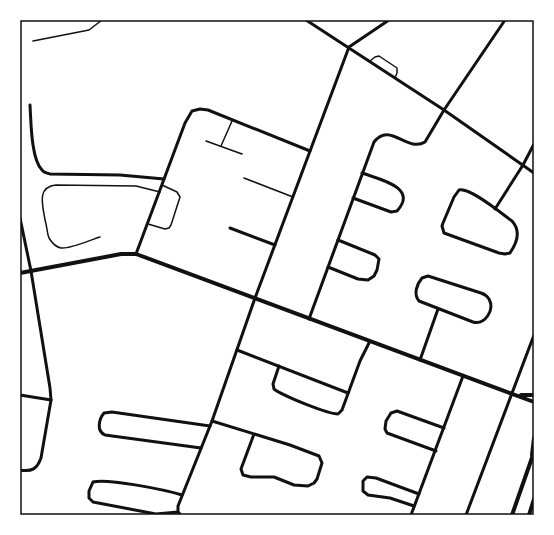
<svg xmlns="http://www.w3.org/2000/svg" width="554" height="535" font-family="'Roboto Condensed',sans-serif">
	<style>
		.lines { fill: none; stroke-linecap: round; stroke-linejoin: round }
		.service { stroke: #111; stroke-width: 1.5 }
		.minor { stroke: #111; stroke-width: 3 }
		.tertiary { stroke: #111; stroke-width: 4 }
		.neatline { fill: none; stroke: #111; stroke-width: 1.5 }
	</style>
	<rect width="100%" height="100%" fill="#fff"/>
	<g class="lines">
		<g class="service">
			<path d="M33 41 89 30 102 20"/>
			<path d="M370 61 375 57 379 56 397 68V73L395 78"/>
			<path d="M206 141 242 154"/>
			<path d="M221 146 232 121"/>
			<path d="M244 178 293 197"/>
			<path d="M148 224 165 229 169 228 171 225 180 197 177 192 162 185"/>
			<path d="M100 237C90 240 71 249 61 248 56 247 52 243 49 238 47 233 47 226 45 220 43 206 36 187 56 185L136 186 160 192"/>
		</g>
		<g class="minor">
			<path d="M306 20 444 110 534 173"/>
			<path d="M30 105C31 121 31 159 42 170 44 173 47 173 50 174L120 175 164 179"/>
			<path d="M459 190C470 187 502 214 512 221 521 231 517 243 510 253L505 254 499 253 444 233 442 226 443 223 454 197Z"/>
			<path d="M353 198 391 212 397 211C419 187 378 179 362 173"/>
			<path d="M495 209 523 165 534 144"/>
			<path d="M20 218 31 271 50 388 51 400 41 458C37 469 32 472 20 470"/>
			<path d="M230 228 275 245"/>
			<path d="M136 254 185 123 192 111 200 109 208 110 310 151"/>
			<path d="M328 267 358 279 368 280 374 276 377 270 379 259 375 255 338 240"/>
			<path d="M428 276 481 293C484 294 487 296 489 299 495 310 485 325 473 322L419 301C413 294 417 284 422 278Z"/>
			<path d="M309 319 374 142C390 121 407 153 425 142L444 110 505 20"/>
			<path d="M237 350 348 393"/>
			<path d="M420 360 438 309"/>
			<path d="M279 366 273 384 274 389C283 396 328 414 338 414L342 410 360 361 370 341"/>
			<path d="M20 395 51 400"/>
			<path d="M212 421 290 445 319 456 322 463 317 479 314 483 308 486 294 485 274 477H251L243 475 241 469 254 434"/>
			<path d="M201 448 105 435C96 431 99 419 104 413L112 412 210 426"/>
			<path d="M436 451 387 433 385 429 386 421 391 413 397 411 444 428"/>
			<path d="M414 506 390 498 368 495 363 491V481L367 477 376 478 419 494"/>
			<path d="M178 512 156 514 93 502 89 498V491L93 482C107 478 166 490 182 495"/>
			<path d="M181 515 178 512V506L212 421 255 298 349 47 389 20"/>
			<path d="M411 515 463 376"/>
			<path d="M466 515 534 335"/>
		</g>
		<g class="tertiary">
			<path d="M20 273 121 254H136L534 402"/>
			<path d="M521 395H534"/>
			<path d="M532 455 534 438"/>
			<path d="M512 515 534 452"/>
			<path d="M529 515 534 499"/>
		</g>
	</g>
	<rect width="554" height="535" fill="none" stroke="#ffffff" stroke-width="42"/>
	<rect x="21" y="21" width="512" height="493" class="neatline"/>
</svg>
